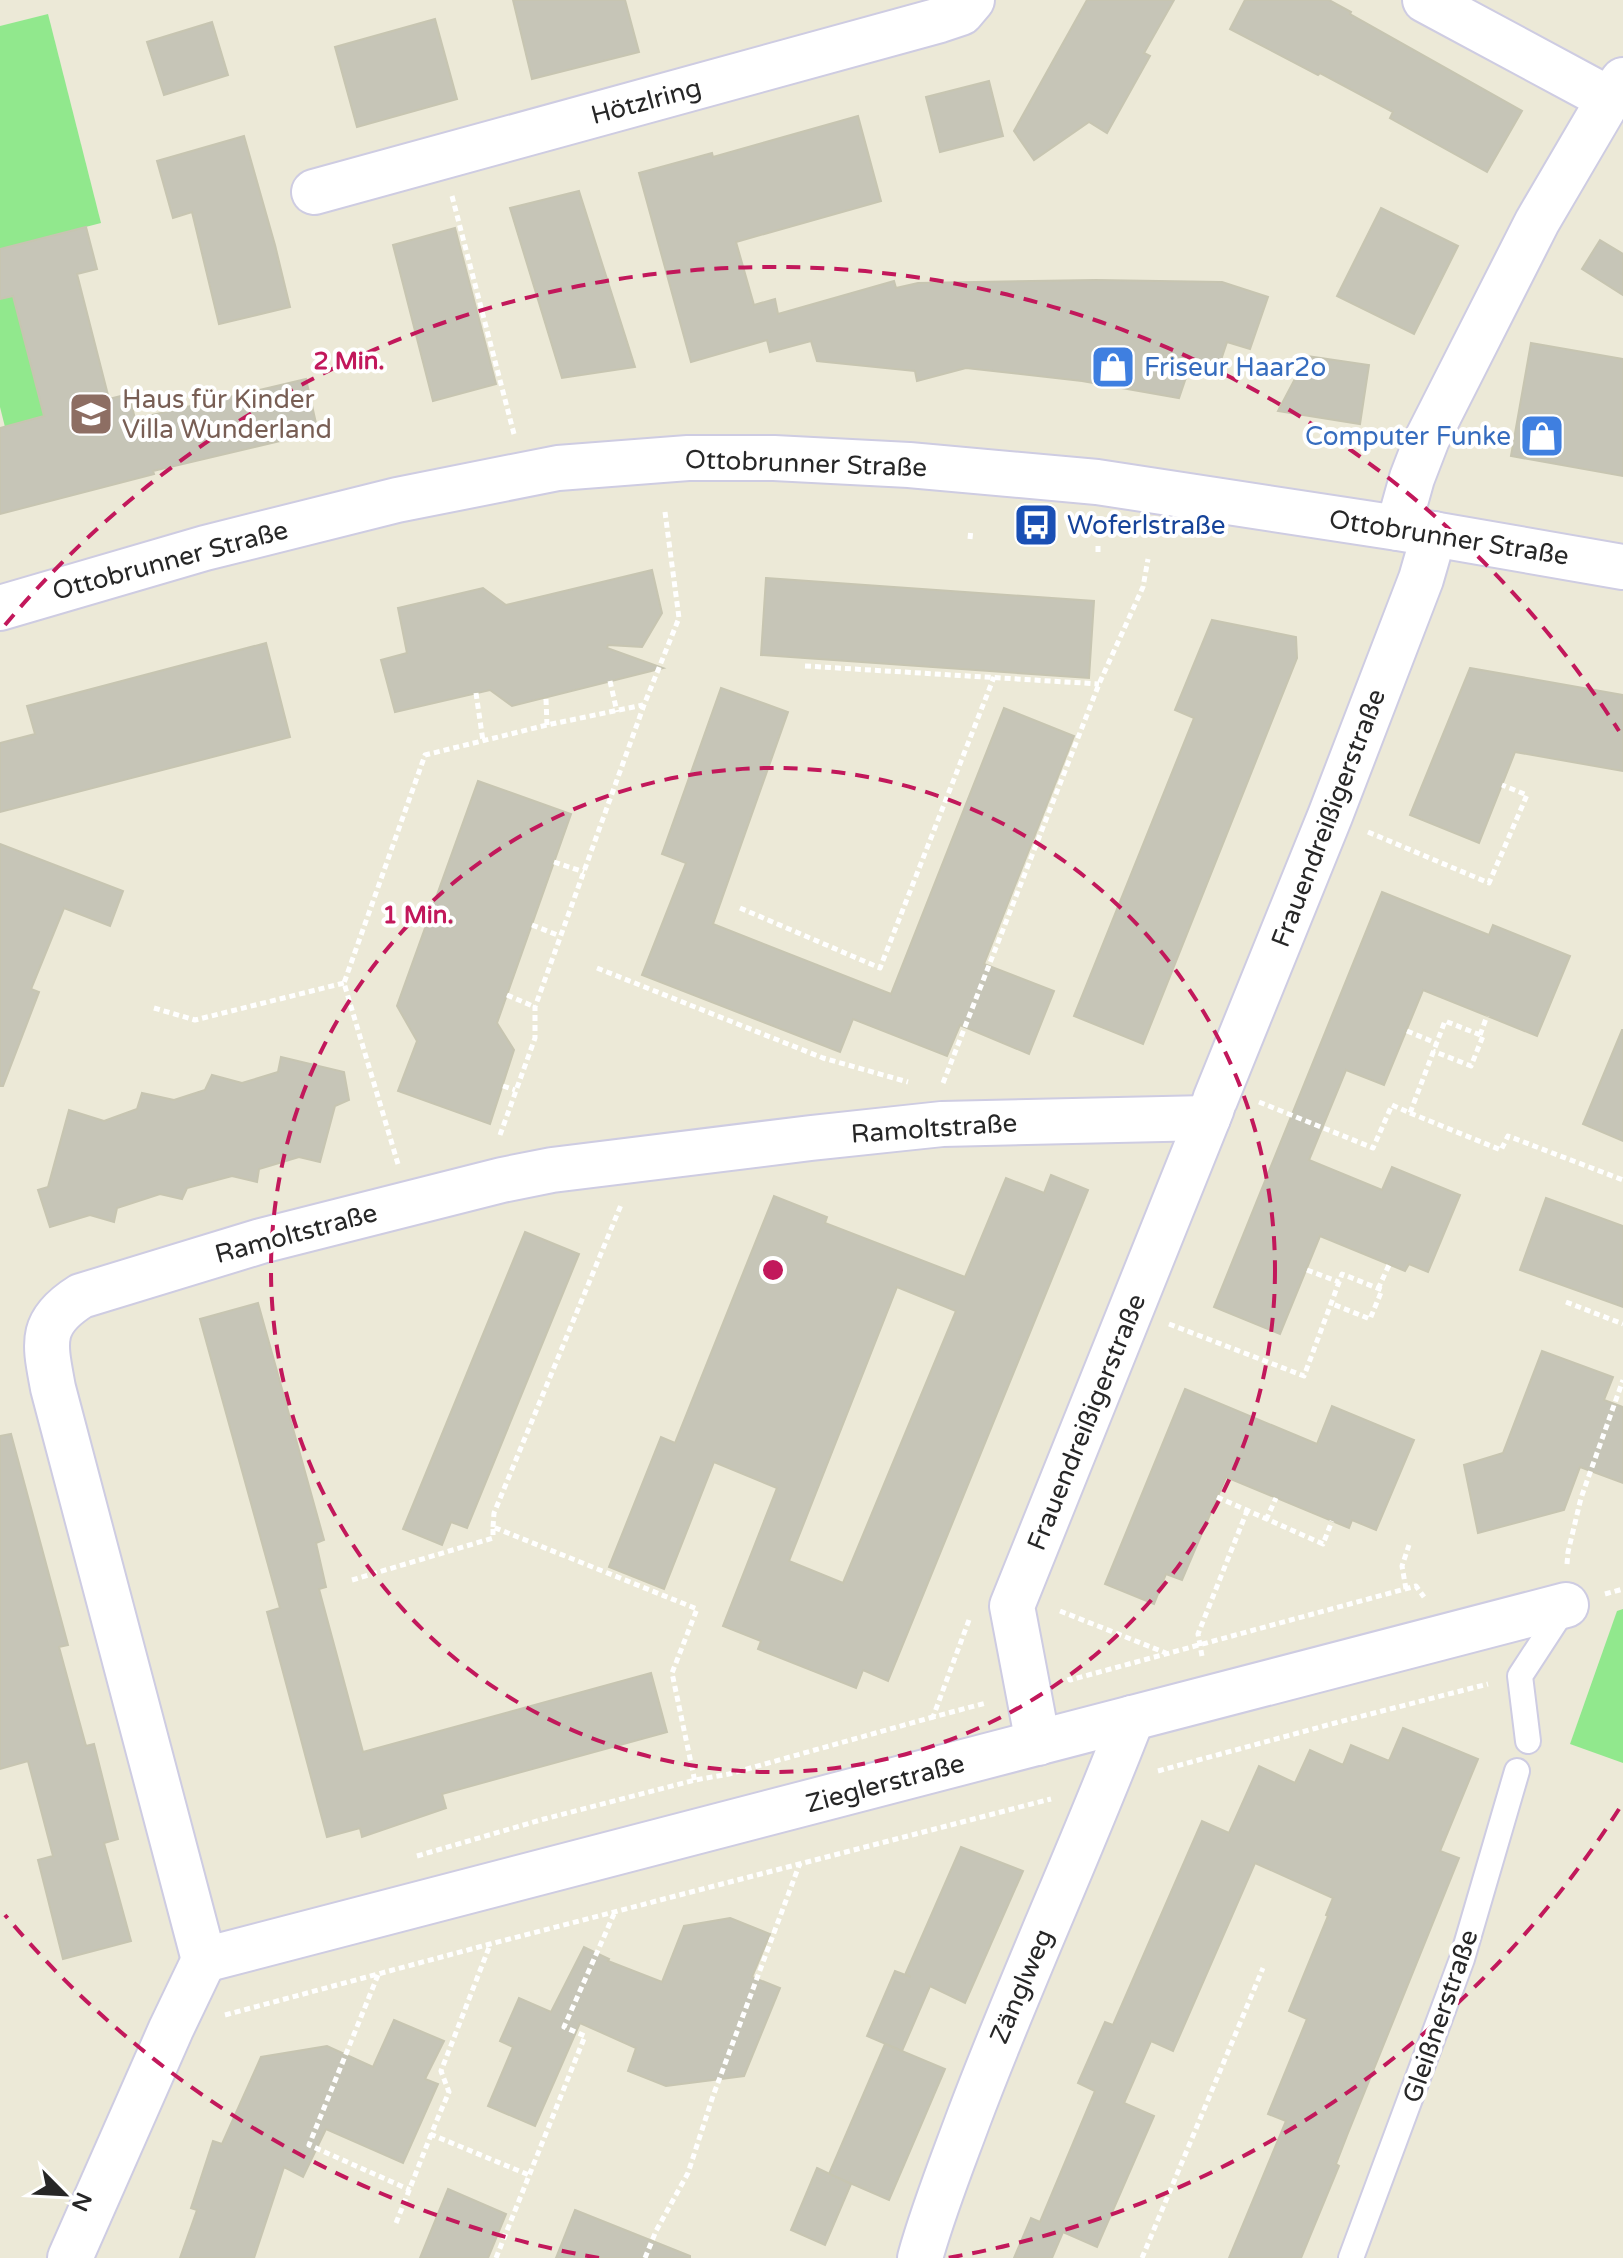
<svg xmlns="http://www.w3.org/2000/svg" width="1623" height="2258" font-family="'Varela Round',sans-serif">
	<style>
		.green { fill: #91e88d }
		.building { fill: #c6c5b7; stroke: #c7c5b1; stroke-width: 2; fill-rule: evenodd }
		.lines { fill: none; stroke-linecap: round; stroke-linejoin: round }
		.service-casing { stroke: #cecce2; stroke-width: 28 }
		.minor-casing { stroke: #cecce2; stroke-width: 48 }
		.secondary-casing { stroke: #cecce2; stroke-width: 48 }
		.path { stroke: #fff; stroke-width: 5; stroke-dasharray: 6 4; stroke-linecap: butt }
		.service { stroke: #fff; stroke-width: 24 }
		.minor { stroke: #fff; stroke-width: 44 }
		.secondary { stroke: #fff; stroke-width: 44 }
		.ring { fill: none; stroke: #c2185b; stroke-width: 4; stroke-dasharray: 14 10 }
		.labels { text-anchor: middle; stroke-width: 8; stroke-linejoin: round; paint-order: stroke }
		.street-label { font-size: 26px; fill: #272727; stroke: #fff }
		.shop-label { font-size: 26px; fill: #366cbe; stroke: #fff; text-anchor: start }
		.education-label { font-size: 26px; fill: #785e54; stroke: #fff; text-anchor: start }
		.transit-label { font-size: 26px; fill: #164399; stroke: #fff; text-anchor: start }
		.centre { fill: #c2185b; stroke: #fff; stroke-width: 4 }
		.ring-label { font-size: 24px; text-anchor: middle; font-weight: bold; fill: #c2185b; stroke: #fff; stroke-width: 8; stroke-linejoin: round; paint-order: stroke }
	</style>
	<rect width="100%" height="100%" fill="#ece9d7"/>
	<g class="green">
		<path d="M48 14 101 223 0 249V26Z"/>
		<path d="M13 296 44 416 5 427 0 407V299Z"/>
		<path d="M1623 1609V1763L1570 1744 1617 1611Z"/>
	</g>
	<g class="building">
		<path d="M513 0H625L639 52 532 79Z"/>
		<path d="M1087 0H1174L1144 53 1150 56 1107 133 1089 122 1034 160 1014 131Z"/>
		<path d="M1245 0H1329L1351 12 1350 14 1522 111 1487 172 1390 118 1393 112 1320 73 1318 75 1230 29Z"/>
		<path d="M435 19 457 99 357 127 335 47Z"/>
		<path d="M212 22 228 75 164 95 147 42Z"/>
		<path d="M989 81 1003 136 940 152 926 97Z"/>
		<path d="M858 116 881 201 736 242 754 305 775 299 778 314 894 281 896 288 918 283 1096 280 1222 282 1268 297 1250 349 1227 342 1218 369 1192 360 1179 398 1082 381 966 368 917 381 915 371 817 361 811 341 770 352 767 340 691 362 639 173 712 153 713 157Z"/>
		<path d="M244 136 275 245 290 307 219 324 192 212 173 218 157 161Z"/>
		<path d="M579 191 635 367 562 378 510 208Z"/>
		<path d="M1381 208 1458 246 1414 334 1337 296Z"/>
		<path d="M86 227 97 269 77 274 109 399 129 394 135 419 306 379 318 432 153 471 154 474 0 514V428L44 416 13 296 0 299V249Z"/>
		<path d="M455 228 496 384 433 401 393 245Z"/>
		<path d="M1600 240 1623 254V295L1582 269Z"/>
		<path d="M1531 343 1623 359V476L1511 456Z"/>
		<path d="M1307 356 1369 365 1360 424 1278 411Z"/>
		<path d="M652 570 662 613 642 647 608 645 607 648 663 668 512 706 490 690 395 712 381 660 407 653 398 608 483 588 506 605Z"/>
		<path d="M766 578 1094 601 1089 678 761 655Z"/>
		<path d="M1212 620 1296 637 1297 658 1143 1044 1074 1016 1194 718 1175 710Z"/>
		<path d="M266 643 290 737 0 812V743L35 734 27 706Z"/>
		<path d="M1470 668 1623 695V771L1515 752 1479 843 1410 815Z"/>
		<path d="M721 688 788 712 713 924 891 994 1004 708 1074 736 984 964 1054 991 1029 1054 960 1025 947 1056 853 1019 840 1052 642 975 686 863 662 854Z"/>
		<path d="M478 781 571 814 497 1023 514 1050 490 1124 398 1091 417 1041 397 1006Z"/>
		<path d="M0 844 123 891 110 926 64 908 31 989 39 992 3 1086H0Z"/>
		<path d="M1382 892 1489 935 1493 925 1570 956 1537 1036 1423 990 1384 1085 1346 1070 1309 1160 1382 1190 1392 1167 1460 1195 1428 1272 1409 1264 1405 1271 1320 1236 1280 1334 1214 1307Z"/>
		<path d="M1622 1030H1623V1141L1583 1124Z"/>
		<path d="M281 1057 344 1072 349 1100 335 1106 320 1162 299 1157 259 1169 257 1182 232 1176 187 1188 182 1199 160 1194 117 1208 114 1222 90 1215 50 1227 38 1190 48 1187 69 1110 104 1121 137 1109 142 1093 174 1100 205 1090 212 1075 242 1083 278 1072Z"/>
		<path d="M1051 1175 1088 1190 888 1681 863 1670 856 1688 758 1649 761 1641 723 1626 777 1488 714 1462 664 1589 609 1567 661 1437 675 1443 774 1196 827 1217 825 1223 965 1277 1006 1178 1044 1193ZM897 1287 956 1311 843 1583 789 1561Z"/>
		<path d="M1546 1198 1623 1226V1307L1520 1270Z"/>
		<path d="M525 1232 579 1254 467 1528 451 1522 442 1545 403 1529Z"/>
		<path d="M258 1303 324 1540 316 1543 326 1587 319 1589 363 1752 651 1673 667 1732 442 1794 446 1808 362 1837 360 1828 327 1837 267 1612 280 1608 200 1319Z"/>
		<path d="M1542 1351 1613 1377 1604 1400 1623 1407V1483L1580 1467 1564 1510 1478 1533 1464 1465 1503 1453Z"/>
		<path d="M1185 1389 1317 1444 1332 1406 1414 1440 1376 1530 1352 1520 1349 1528 1226 1477 1182 1580 1166 1574 1154 1604 1105 1584Z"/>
		<path d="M11 1434 68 1645 59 1647 86 1746 94 1744 118 1839 104 1843 131 1941 63 1959 38 1860 53 1856 28 1761 0 1769V1436Z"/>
		<path d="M1403 1728 1478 1759 1440 1851 1459 1858 1348 2133 1336 2164 1339 2166 1301 2258H1229L1286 2121 1268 2114 1307 2019 1289 2011 1328 1916 1326 1915 1333 1898 1255 1863 1173 2051 1151 2041 1124 2103 1154 2116 1097 2247 1063 2232 1052 2258H1014L1031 2218 1040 2222 1095 2091 1078 2083 1105 2022 1113 2025 1202 1821 1229 1833 1259 1766 1295 1783 1310 1750 1343 1765 1351 1745 1389 1761Z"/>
		<path d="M961 1847 1023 1871 965 2003 930 1986 902 2051 867 2036 895 1971 911 1977 905 1975Z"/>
		<path d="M730 1918 770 1934 752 1977 780 1988 744 2076 666 2086 628 2071 636 2048 580 2023 535 2126 488 2106 513 2047 500 2041 519 1998 551 2012 584 1947 609 1959 608 1961 662 1982 684 1926Z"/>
		<path d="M394 2020 444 2041 425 2079 438 2084 403 2163 326 2129 303 2177 284 2167 254 2258H180L197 2210 191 2208 213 2141 222 2144 261 2057 327 2046 373 2067Z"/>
		<path d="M885 2044 945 2069 889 2200 829 2174Z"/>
		<path d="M817 2168 851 2184 825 2245 791 2230Z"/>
		<path d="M448 2189 506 2214 488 2258H420Z"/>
		<path d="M575 2210 690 2256V2258H556Z"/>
	</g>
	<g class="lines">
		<g class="service-casing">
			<g id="service">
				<path d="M1528 1741 1520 1676 1565 1607"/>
				<path d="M1351 2258 1462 1959 1517 1771"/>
			</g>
		</g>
		<g class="minor-casing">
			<g id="minor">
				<path d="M1425 0 1609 99"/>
				<path d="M314 192 940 20 961 13 972 0"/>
				<path d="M1398 528 1412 478 1427 439 1537 222 1609 99 1623 80"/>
				<path d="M1215 1100 1330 816 1421 579 1434 534"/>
				<path d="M1038 1743 1012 1606 1212 1108"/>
				<path d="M204 1960 53 1388C45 1344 38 1323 81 1296L261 1241 502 1180 552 1170 811 1138 942 1124 1208 1118"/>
				<path d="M204 1960 1566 1605"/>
				<path d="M70 2258 171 2029 204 1960"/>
				<path d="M920 2258C933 2211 951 2166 968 2120 1019 1984 1080 1853 1132 1718"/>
			</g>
		</g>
		<g class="secondary-casing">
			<path id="secondary" d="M0 608 205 548 397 500 558 468 688 458H774L909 465 1097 482 1398 528 1623 567"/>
		</g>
		<g class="path">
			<path d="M452 196 514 434"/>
			<path d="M970 539 971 529"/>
			<path d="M1098 552V546"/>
			<path d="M805 666 1099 684"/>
			<path d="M610 681 617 712"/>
			<path d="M476 693 483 741"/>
			<path d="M546 699 547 725"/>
			<path d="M1368 832 1489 883 1527 795 1502 785"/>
			<path d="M554 862 584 872"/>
			<path d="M740 908 880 968 994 677"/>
			<path d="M532 925 560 936"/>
			<path d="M597 968 823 1058 908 1082"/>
			<path d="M507 995 535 1007"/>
			<path d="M154 1008 195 1020 344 983"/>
			<path d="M1407 1031 1436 1043"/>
			<path d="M1480 1035 1487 1016"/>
			<path d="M943 1083 1099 684 1143 587 1148 559"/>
			<path d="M503 1086 515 1090"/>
			<path d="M1259 1102 1373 1148 1392 1105 1410 1113 1445 1021 1483 1036 1471 1066 1433 1051"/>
			<path d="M1410 1113 1501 1150 1508 1136 1623 1180"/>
			<path d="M500 1135 535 1038V1007L644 705 679 618 665 512"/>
			<path d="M398 1164 344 983 425 755 547 725 643 705"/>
			<path d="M1307 1270 1339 1282"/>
			<path d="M1378 1289 1389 1265"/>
			<path d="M1566 1302 1623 1324"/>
			<path d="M1169 1324 1304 1376 1342 1274 1382 1290 1370 1319 1330 1303"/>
			<path d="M1217 1497 1323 1544 1332 1521"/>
			<path d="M1266 1520 1276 1498"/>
			<path d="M493 1527 494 1513 621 1205"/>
			<path d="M1567 1564 1568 1552 1581 1498 1623 1380"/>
			<path d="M352 1580 493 1538V1527L697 1609 672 1673 695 1782"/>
			<path d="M1406 1589 1402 1566 1409 1545"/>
			<path d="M1605 1594 1623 1589"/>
			<path d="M1060 1611 1166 1653"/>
			<path d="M969 1620 933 1717 986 1703"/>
			<path d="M1202 1656 1198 1634 1247 1511"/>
			<path d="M1069 1677 1070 1680 1416 1586 1424 1597"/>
			<path d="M1158 1771 1335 1723 1488 1684"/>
			<path d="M417 1856 544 1819 695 1780 729 1774 933 1717"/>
			<path d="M378 1975 309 2145 410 2190"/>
			<path d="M225 2015 490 1944 1051 1799"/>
			<path d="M430 2134 529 2175"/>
			<path d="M396 2223C414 2179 430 2135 449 2092L441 2071 490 1945"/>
			<path d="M496 2258 585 2036 564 2027 614 1914"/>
			<path d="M645 2258 656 2231 688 2173 713 2096 800 1863"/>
			<path d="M1142 2258 1263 1968"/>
		</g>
		<use href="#service" class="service"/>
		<use href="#minor" class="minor"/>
		<use href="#secondary" class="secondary"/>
	</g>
	<g class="ring">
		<circle cx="773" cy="1270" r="502"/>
		<path d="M1619 1809A1003 1003 0 0 1 947 2258M599 2258A1003 1003 0 0 1 5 1915M5 625A1003 1003 0 0 1 1619 731"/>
	</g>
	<defs>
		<g id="shop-square" transform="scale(2.3)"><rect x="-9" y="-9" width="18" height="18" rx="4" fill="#3f7fe0" stroke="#fff"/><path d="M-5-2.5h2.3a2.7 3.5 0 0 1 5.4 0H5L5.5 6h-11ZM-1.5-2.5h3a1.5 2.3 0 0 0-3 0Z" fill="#fff"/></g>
		<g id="school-square" transform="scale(2.3)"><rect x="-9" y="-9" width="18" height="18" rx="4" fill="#8d6e63" stroke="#fff"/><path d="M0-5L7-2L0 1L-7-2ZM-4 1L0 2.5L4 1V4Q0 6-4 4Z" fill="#fff"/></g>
		<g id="bus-square" transform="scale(2.3)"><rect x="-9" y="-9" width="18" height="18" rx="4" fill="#1a4fb4" stroke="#fff"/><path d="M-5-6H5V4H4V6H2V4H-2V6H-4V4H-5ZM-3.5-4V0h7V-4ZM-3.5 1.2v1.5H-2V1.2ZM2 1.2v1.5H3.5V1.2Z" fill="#fff"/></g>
	</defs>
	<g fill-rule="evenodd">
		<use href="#shop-square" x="1113" y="367"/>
		<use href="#school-square" x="91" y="414"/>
		<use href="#shop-square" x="1542" y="436"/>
		<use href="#bus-square" x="1036" y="525"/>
	</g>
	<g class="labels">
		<g class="street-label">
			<text transform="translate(646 101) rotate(-15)" y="9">Hötzlring</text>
			<text transform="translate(806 463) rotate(2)" y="9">Ottobrunner Straße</text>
			<text transform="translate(1449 537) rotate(9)" y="9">Ottobrunner Straße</text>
			<text transform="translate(170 560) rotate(-15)" y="9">Ottobrunner Straße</text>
			<text transform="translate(1328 818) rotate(-69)" y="9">Frauendreißigerstraße</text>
			<text transform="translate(934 1128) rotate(-4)" y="9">Ramoltstraße</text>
			<text transform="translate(296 1233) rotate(-15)" y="9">Ramoltstraße</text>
			<text transform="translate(1086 1422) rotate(-68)" y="9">Frauendreißigerstraße</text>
			<text transform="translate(885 1783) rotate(-15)" y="9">Zieglerstraße</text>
			<text transform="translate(1021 1986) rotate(-67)" y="9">Zänglweg</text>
			<text transform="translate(1440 2016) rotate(-71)" y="9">Gleißnerstraße</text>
		</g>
		<g class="shop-label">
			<text x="1144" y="376">Friseur Haar2o</text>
			<text x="1511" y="445" text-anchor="end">Computer Funke</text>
		</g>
		<g class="education-label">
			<text x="122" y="408">Haus für Kinder<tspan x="122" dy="30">Villa Wunderland</tspan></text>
		</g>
		<g class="transit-label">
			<text x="1067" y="534">Woferlstraße</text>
		</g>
	</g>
	<circle cx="773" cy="1270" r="12" class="centre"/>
	<g class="ring-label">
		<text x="349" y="369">2 Min.</text>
		<text x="418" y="923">1 Min.</text>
	</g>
	<g transform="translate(64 2194) rotate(114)" stroke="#ffffff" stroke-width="6" paint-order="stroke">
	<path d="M0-6L14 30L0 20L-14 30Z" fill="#272727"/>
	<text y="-12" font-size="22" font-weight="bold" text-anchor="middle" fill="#272727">N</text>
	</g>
</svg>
